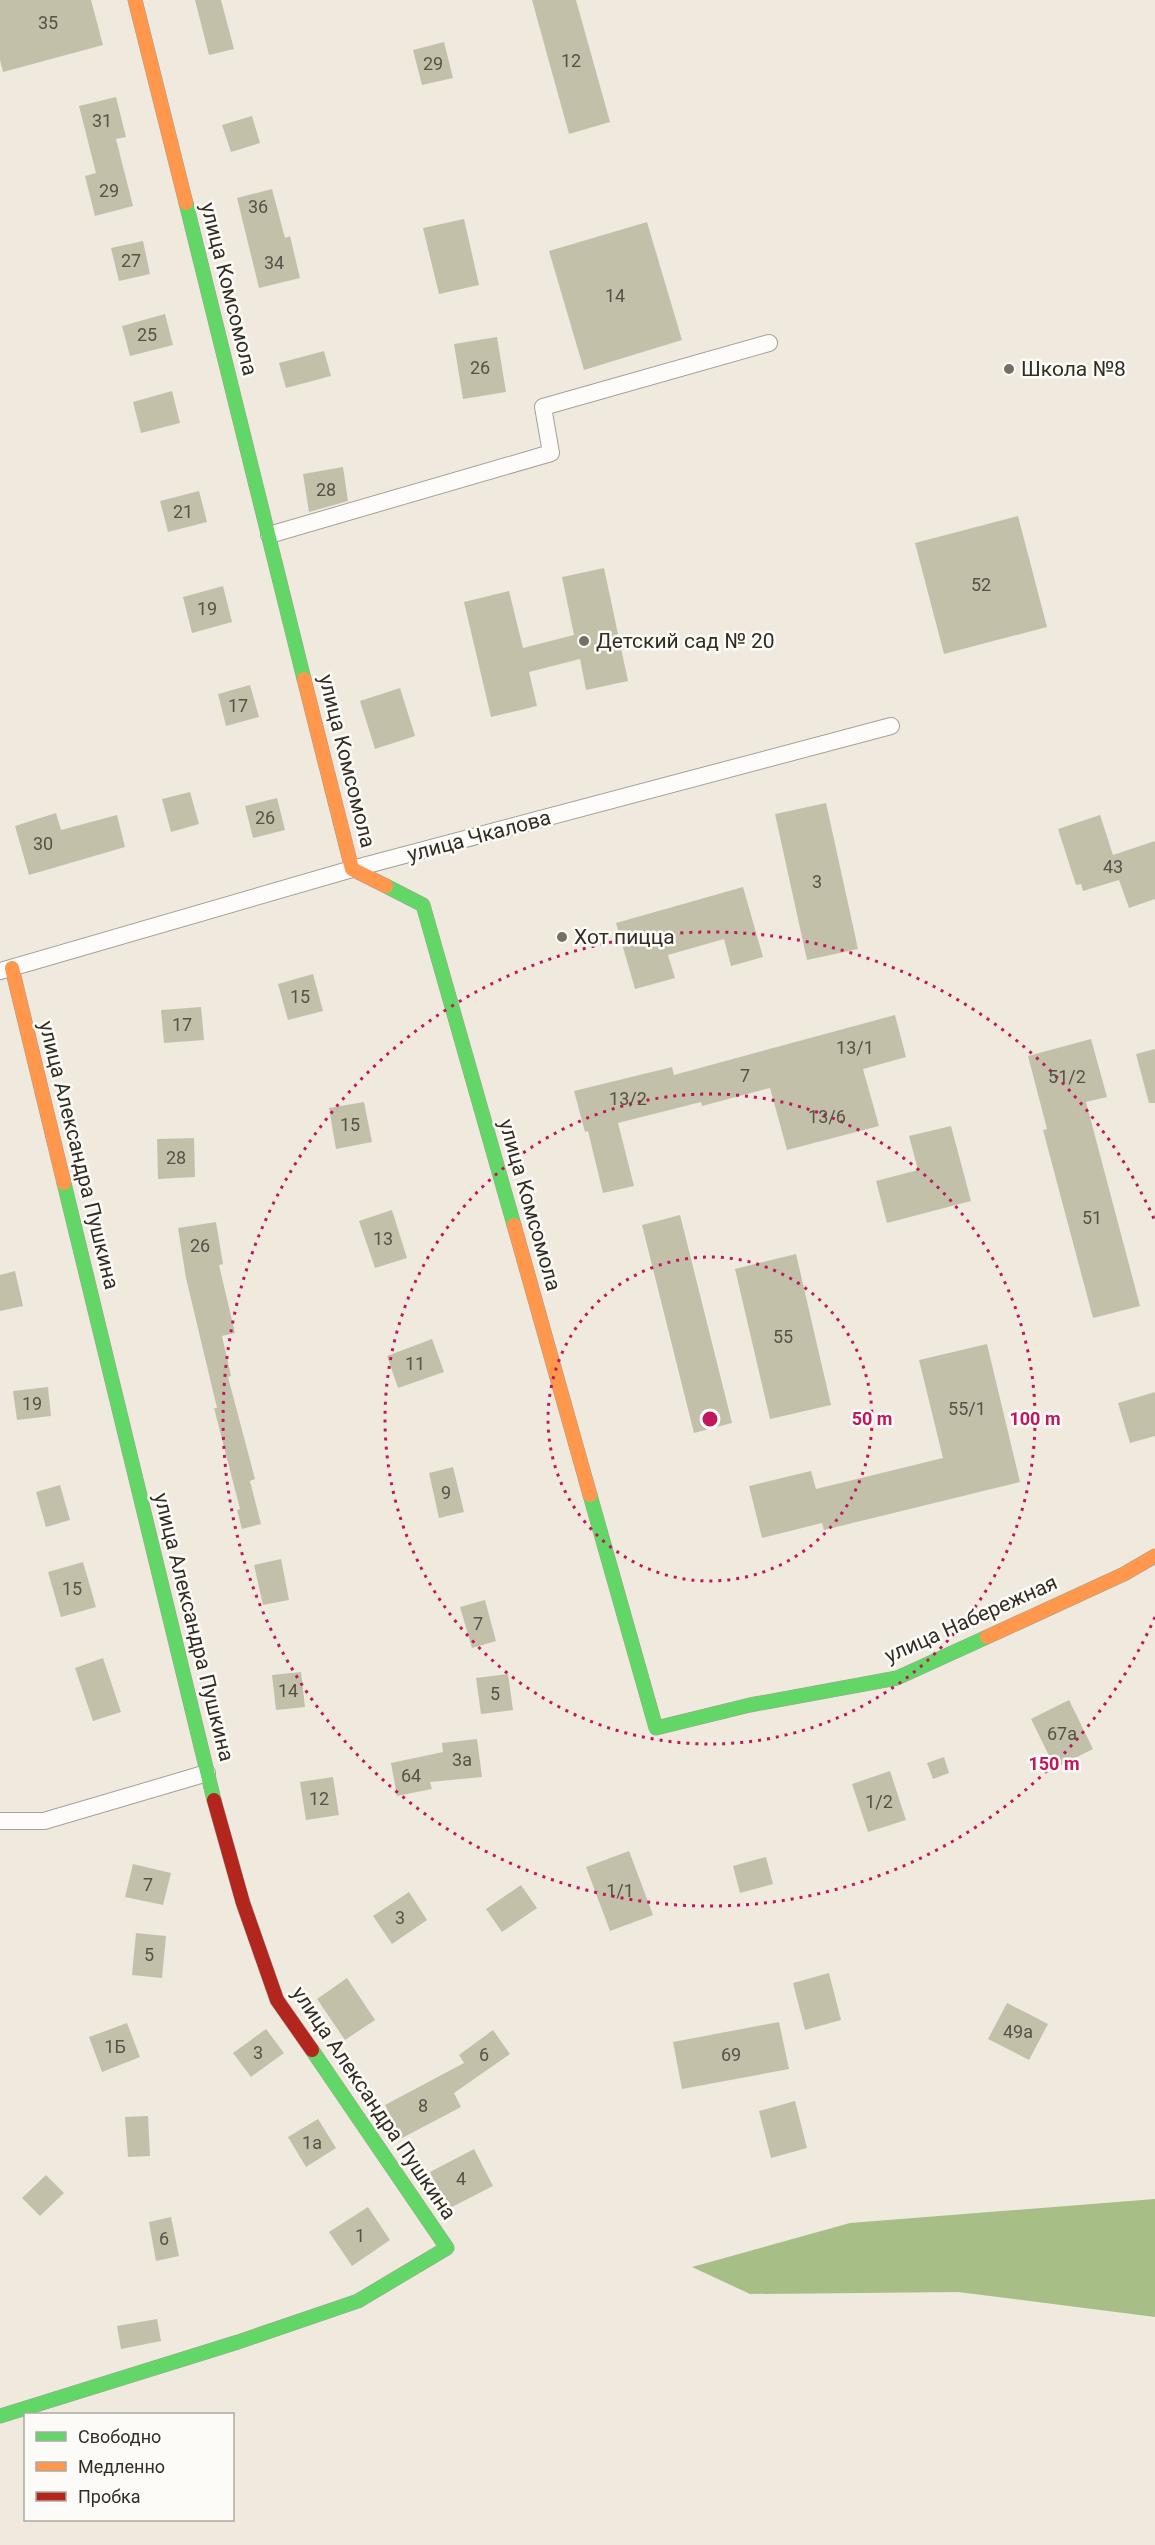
<svg xmlns="http://www.w3.org/2000/svg" width="1155" height="2545" font-family="Roboto,sans-serif">
	<style>
		.water { fill: #a7be86 }
		.building { fill: #c3c0aa }
		.lines { fill: none; stroke-linecap: round; stroke-linejoin: round }
		.street-casing { stroke: #a5a097; stroke-width: 18 }
		.fast-casing { stroke: #a5a097; stroke-width: 15 }
		.slow-casing { stroke: #a5a097; stroke-width: 15 }
		.jam-casing { stroke: #a5a097; stroke-width: 15 }
		.street { stroke: #fdfcfa; stroke-width: 16 }
		.fast { stroke: #63d668; stroke-width: 14 }
		.slow { stroke: #ff974d; stroke-width: 14 }
		.jam { stroke: #b3261e; stroke-width: 14 }
		.ring { fill: none; stroke: #c2185b; stroke-width: 3; stroke-dasharray: 3 6 }
		.poi-dot { fill: #747066; stroke: #fdfbf7; stroke-width: 2 }
		.labels { text-anchor: middle; stroke-width: 5; stroke-linejoin: round; paint-order: stroke }
		.number-label { font-size: 18px; fill: #565246 }
		.street-label { font-size: 21px; fill: #322e25; stroke: #fdfbf7 }
		.poi-label { font-size: 21px; fill: #322e25; stroke: #fdfbf7; text-anchor: start }
		.centre { fill: #c2185b; stroke: #fdfbf7; stroke-width: 3 }
		.ring-label { font-size: 18px; text-anchor: middle; font-weight: bold; fill: #c2185b; stroke: #fdfbf7; stroke-width: 5; stroke-linejoin: round; paint-order: stroke }
	</style>
	<rect width="100%" height="100%" fill="#f0eade"/>
	<path class="water" d="M1155 2199V2317L958 2292 750 2294 692 2267 850 2223Z"/>
	<g class="building">
		<path d="M0 0H91L103 45 3 72 0 60Z"/>
		<path d="M195 0H221L234 49 209 55Z"/>
		<path d="M532 0H576L610 122 569 134Z"/>
		<path d="M444 42 453 78 422 85 413 50Z"/>
		<path d="M116 97 126 137 116 139 133 206 95 216 85 176 96 173 79 106Z"/>
		<path d="M252 116 260 143 231 152 222 125Z"/>
		<path d="M272 189 285 238 290 236 300 278 259 288 237 198Z"/>
		<path d="M464 219 479 285 439 294 423 228Z"/>
		<path d="M647 222 682 340 584 370 549 251Z"/>
		<path d="M143 241 150 274 119 281 111 248Z"/>
		<path d="M165 314 173 345 130 356 122 326Z"/>
		<path d="M497 337 506 392 463 399 454 344Z"/>
		<path d="M324 351 331 376 286 388 279 363Z"/>
		<path d="M172 391 180 423 141 433 133 402Z"/>
		<path d="M343 467 348 501 309 512 303 474Z"/>
		<path d="M199 491 207 522 168 532 160 501Z"/>
		<path d="M1018 516 1047 627 944 654 915 543Z"/>
		<path d="M604 568 628 681 586 690 580 659 529 672 537 706 491 717 464 602 509 591 523 648 574 635 562 577Z"/>
		<path d="M223 586 232 622 192 633 183 597Z"/>
		<path d="M250 685 259 717 226 726 218 694Z"/>
		<path d="M400 688 415 736 375 749 360 701Z"/>
		<path d="M190 792 199 824 171 832 162 799Z"/>
		<path d="M277 798 285 830 253 838 245 806Z"/>
		<path d="M826 803 858 949 807 960 775 814Z"/>
		<path d="M56 813 61 830 117 815 125 847 29 875 15 826Z"/>
		<path d="M1100 815 1113 855 1155 841V899L1129 908 1119 880 1083 891 1081 884 1076 885 1058 829Z"/>
		<path d="M743 887 763 957 731 966 724 939 668 955 675 978 635 989 616 923Z"/>
		<path d="M313 974 323 1011 288 1020 278 984Z"/>
		<path d="M201 1007 204 1040 164 1043 161 1010Z"/>
		<path d="M895 1015 906 1057 863 1069 879 1126 787 1150 770 1088 702 1106 701 1102 618 1123 634 1186 603 1193 588 1131 585 1132 574 1091 672 1067 674 1075Z"/>
		<path d="M1091 1039 1107 1097 1086 1102 1140 1306 1093 1318 1043 1130 1047 1129 1028 1056Z"/>
		<path d="M1155 1049V1103H1149L1136 1054Z"/>
		<path d="M364 1102 372 1142 336 1149 329 1108Z"/>
		<path d="M951 1126 971 1201 887 1223 876 1181 918 1170 909 1136Z"/>
		<path d="M194 1138 195 1177 158 1179 157 1139Z"/>
		<path d="M392 1210 407 1258 375 1268 359 1221Z"/>
		<path d="M680 1215 732 1423 694 1433 642 1225Z"/>
		<path d="M216 1222 223 1264 219 1265 235 1333 222 1336 231 1376 228 1377 255 1479 250 1481 261 1524 242 1529 237 1510 240 1509 214 1408H217L186 1278 178 1228Z"/>
		<path d="M796 1254 831 1405 770 1419 735 1269Z"/>
		<path d="M15 1271 23 1306 0 1311V1275Z"/>
		<path d="M432 1339 444 1372 398 1388 387 1356Z"/>
		<path d="M987 1344 1020 1482 824 1530 822 1523 762 1538 749 1486 811 1471 816 1489 943 1458 919 1360Z"/>
		<path d="M48 1387 51 1416 17 1420 13 1391Z"/>
		<path d="M1155 1392V1436L1130 1443 1118 1403Z"/>
		<path d="M453 1467 464 1512 439 1518 429 1473Z"/>
		<path d="M60 1485 70 1520 46 1527 36 1492Z"/>
		<path d="M281 1559 289 1600 263 1605 254 1565Z"/>
		<path d="M83 1562 96 1607 61 1617 48 1572Z"/>
		<path d="M485 1600 496 1641 472 1648 460 1607Z"/>
		<path d="M103 1658 121 1712 93 1721 75 1668Z"/>
		<path d="M301 1672 305 1707 276 1710 272 1675Z"/>
		<path d="M508 1674 513 1710 481 1714 476 1678Z"/>
		<path d="M1069 1700 1093 1749 1055 1768 1031 1719Z"/>
		<path d="M477 1739 482 1777 430 1782 432 1789 397 1796 391 1763 443 1752 442 1743Z"/>
		<path d="M944 1757 949 1773 933 1779 927 1763Z"/>
		<path d="M890 1771 906 1820 868 1832 852 1784Z"/>
		<path d="M333 1777 339 1815 306 1820 300 1782Z"/>
		<path d="M629 1851 653 1915 610 1931 586 1867Z"/>
		<path d="M766 1857 773 1884 740 1893 733 1866Z"/>
		<path d="M133 1864 171 1873 163 1905 125 1897Z"/>
		<path d="M521 1885 537 1908 502 1932 486 1909Z"/>
		<path d="M409 1892 427 1920 392 1944 373 1916Z"/>
		<path d="M136 1933 166 1936 162 1978 132 1975Z"/>
		<path d="M829 1973 841 2020 805 2030 793 1983Z"/>
		<path d="M347 1978 375 2020 345 2040 317 1999Z"/>
		<path d="M1007 2003 1048 2024 1029 2060 988 2039Z"/>
		<path d="M779 2022 789 2069 682 2089 673 2042Z"/>
		<path d="M127 2023 140 2057 102 2072 89 2037Z"/>
		<path d="M266 2029 284 2053 251 2077 233 2053Z"/>
		<path d="M493 2030 510 2054 454 2093 461 2107 402 2138 385 2105 464 2063 459 2055Z"/>
		<path d="M795 2101 807 2148 771 2158 759 2111Z"/>
		<path d="M148 2116 150 2156 128 2157 125 2117Z"/>
		<path d="M318 2119 336 2148 306 2167 288 2137Z"/>
		<path d="M474 2149 493 2186 448 2209 430 2172Z"/>
		<path d="M46 2175 64 2193 40 2216 22 2198Z"/>
		<path d="M368 2207 390 2240 352 2266 329 2232Z"/>
		<path d="M171 2217 179 2256 156 2261 149 2222Z"/>
		<path d="M157 2319 161 2341 121 2349 117 2326Z"/>
	</g>
	<g class="lines">
		<g class="street-casing">
			<g id="street">
				<path d="M269 535 551 453 543 407 769 343"/>
				<path d="M0 971 352 869 891 726"/>
				<path d="M0 1821H44L207 1773"/>
			</g>
		</g>
		<g class="fast-casing">
			<g id="fast">
				<path d="M186 203 304 679"/>
				<path d="M386 886 423 905 514 1225"/>
				<path d="M64 1183 214 1800"/>
				<path d="M590 1495 656 1728 750 1705 897 1678 987 1637"/>
				<path d="M0 2416 238 2342 358 2301 447 2248 312 2050"/>
			</g>
		</g>
		<g class="slow-casing">
			<g id="slow">
				<path d="M135 0 186 203"/>
				<path d="M304 679 352 869 386 886"/>
				<path d="M12 968 64 1183"/>
				<path d="M514 1225 590 1495"/>
				<path d="M987 1637 1124 1574 1155 1556"/>
			</g>
		</g>
		<g class="jam-casing">
			<path id="jam" d="M214 1800 243 1903 277 2000 312 2050"/>
		</g>
		<use href="#street" class="street"/>
		<use href="#fast" class="fast"/>
		<use href="#slow" class="slow"/>
		<use href="#jam" class="jam"/>
	</g>
	<g class="ring">
		<circle cx="710" cy="1419" r="162"/>
		<circle cx="710" cy="1419" r="325"/>
		<path d="M1155 1617A487 487 0 1 1 1155 1221"/>
	</g>
	<g class="poi-dot">
		<circle cx="1009" cy="369" r="6"/>
		<circle cx="584" cy="641" r="6"/>
		<circle cx="562" cy="937" r="6"/>
	</g>
	<g class="labels">
		<g class="number-label">
			<text x="48" y="29">35</text>
			<text x="571" y="67">12</text>
			<text x="433" y="70">29</text>
			<text x="102" y="127">31</text>
			<text x="109" y="197">29</text>
			<text x="258" y="213">36</text>
			<text x="131" y="267">27</text>
			<text x="274" y="269">34</text>
			<text x="615" y="302">14</text>
			<text x="147" y="341">25</text>
			<text x="480" y="374">26</text>
			<text x="326" y="496">28</text>
			<text x="183" y="518">21</text>
			<text x="981" y="591">52</text>
			<text x="207" y="615">19</text>
			<text x="238" y="712">17</text>
			<text x="265" y="824">26</text>
			<text x="43" y="850">30</text>
			<text x="1113" y="873">43</text>
			<text x="817" y="888">3</text>
			<text x="300" y="1003">15</text>
			<text x="182" y="1031">17</text>
			<text x="855" y="1054">13/1</text>
			<text x="745" y="1082">7</text>
			<text x="1067" y="1083">51/2</text>
			<text x="628" y="1105">13/2</text>
			<text x="827" y="1123">13/6</text>
			<text x="350" y="1131">15</text>
			<text x="176" y="1164">28</text>
			<text x="1092" y="1224">51</text>
			<text x="383" y="1245">13</text>
			<text x="200" y="1252">26</text>
			<text x="783" y="1343">55</text>
			<text x="415" y="1370">11</text>
			<text x="32" y="1410">19</text>
			<text x="967" y="1415">55/1</text>
			<text x="446" y="1499">9</text>
			<text x="72" y="1595">15</text>
			<text x="478" y="1630">7</text>
			<text x="288" y="1697">14</text>
			<text x="495" y="1700">5</text>
			<text x="1062" y="1740">67а</text>
			<text x="462" y="1766">3а</text>
			<text x="411" y="1782">64</text>
			<text x="319" y="1805">12</text>
			<text x="879" y="1808">1/2</text>
			<text x="148" y="1891">7</text>
			<text x="620" y="1897">1/1</text>
			<text x="400" y="1924">3</text>
			<text x="149" y="1961">5</text>
			<text x="1018" y="2038">49а</text>
			<text x="115" y="2053">1Б</text>
			<text x="258" y="2059">3</text>
			<text x="484" y="2061">6</text>
			<text x="731" y="2061">69</text>
			<text x="423" y="2112">8</text>
			<text x="312" y="2149">1а</text>
			<text x="461" y="2185">4</text>
			<text x="360" y="2242">1</text>
			<text x="164" y="2245">6</text>
		</g>
		<g class="street-label">
			<text transform="translate(229 289) rotate(76)" y="7">улица Комсомола</text>
			<text transform="translate(347 761) rotate(76)" y="7">улица Комсомола</text>
			<text transform="translate(479 836) rotate(-15)" y="7">улица Чкалова</text>
			<text transform="translate(79 1155) rotate(76)" y="7">улица Александра Пушкина</text>
			<text transform="translate(530 1205) rotate(74)" y="7">улица Комсомола</text>
			<text transform="translate(971 1619) rotate(-24)" y="7">улица Набережная</text>
			<text transform="translate(194 1627) rotate(76)" y="7">улица Александра Пушкина</text>
			<text transform="translate(374 2103) rotate(56)" y="7">улица Александра Пушкина</text>
		</g>
		<g class="poi-label">
			<text x="1021" y="376">Школа №8</text>
			<text x="596" y="648">Детский сад № 20</text>
			<text x="574" y="944">Хот пицца</text>
		</g>
	</g>
	<circle cx="710" cy="1419" r="9" class="centre"/>
	<g class="ring-label">
		<text x="872" y="1425">50 m</text>
		<text x="1035" y="1425">100 m</text>
		<text x="1054" y="1770">150 m</text>
	</g>
	<rect x="24" y="2413" width="210" height="108" fill="#fdfbf7" stroke="#aca9a3" stroke-width="1.5"/>
	<rect x="36" y="2432" width="30" height="9" fill="#63d668" stroke="#aca9a3" stroke-width="1.5"/>
	<text x="78" y="2443" font-size="18" fill="#322e25">Свободно</text>
	<rect x="36" y="2462" width="30" height="9" fill="#ff974d" stroke="#aca9a3" stroke-width="1.5"/>
	<text x="78" y="2473" font-size="18" fill="#322e25">Медленно</text>
	<rect x="36" y="2492" width="30" height="9" fill="#b3261e" stroke="#aca9a3" stroke-width="1.5"/>
	<text x="78" y="2503" font-size="18" fill="#322e25">Пробка</text>
</svg>
